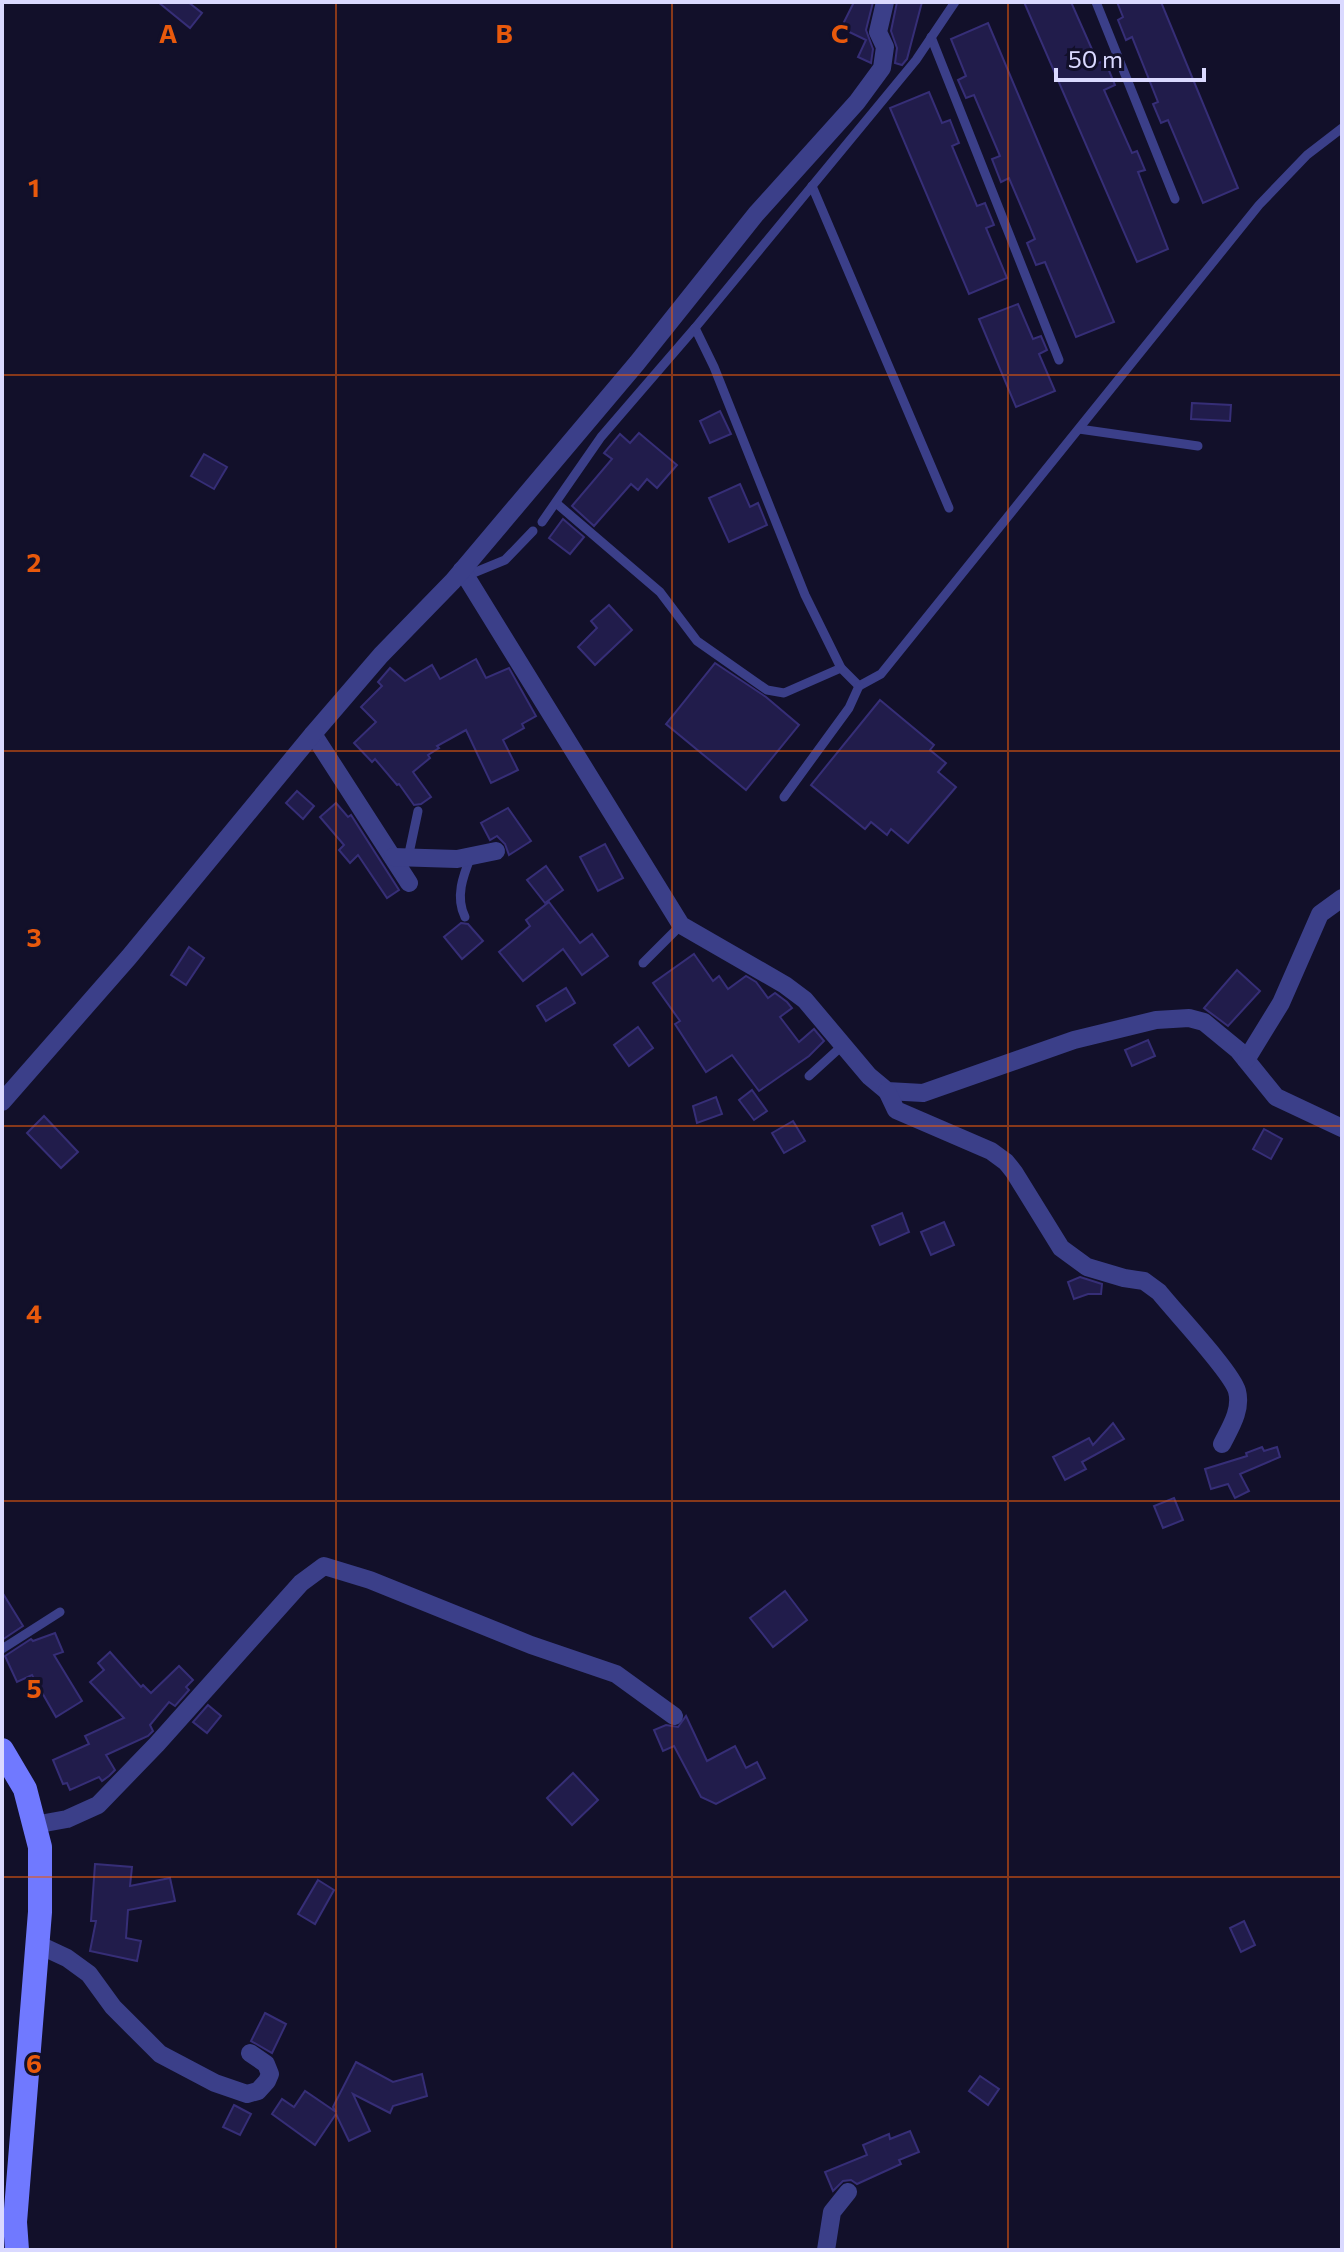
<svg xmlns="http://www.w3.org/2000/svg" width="1344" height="2252" font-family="Commissioner,sans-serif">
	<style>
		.building { fill: #211c4b; stroke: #362e77; stroke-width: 2 }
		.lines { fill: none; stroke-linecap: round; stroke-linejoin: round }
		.lane { stroke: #3b3f89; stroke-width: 9 }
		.street { stroke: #3b3f89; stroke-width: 18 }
		.secondary { stroke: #7079ff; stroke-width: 24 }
		.grid { fill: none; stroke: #e8590c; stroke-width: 2; stroke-opacity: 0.55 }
		.grid-label { font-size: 26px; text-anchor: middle; font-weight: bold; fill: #e8590c; stroke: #12102a; stroke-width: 6; stroke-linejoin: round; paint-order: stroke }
	</style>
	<rect width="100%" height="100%" fill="#12102a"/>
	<g class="building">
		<path d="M158 2H188L202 13 190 28Z"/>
		<path d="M854 2H873L866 30 873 49 871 63 858 57 866 40 841 28Z"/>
		<path d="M897 2H922L907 59 902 65 895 63 897 48 891 31Z"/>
		<path d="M1024 2H1071L1098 63 1105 61 1115 85 1104 90 1132 153 1137 151 1145 170 1138 172 1168 249 1137 262Z"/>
		<path d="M1117 2H1161L1238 188 1203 203 1168 120 1161 123 1153 104 1158 102 1132 37 1126 40 1118 20 1123 17Z"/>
		<path d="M988 23 1114 322 1076 337 1045 262 1036 265 1027 243 1035 239 1009 178 1001 182 992 159 1000 156 974 95 966 98 958 80 966 76 951 39Z"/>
		<path d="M929 92 942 123 950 120 959 143 952 146 977 206 985 203 994 225 986 228 1007 278 969 294 890 108Z"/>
		<path d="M1018 304 1033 339 1041 336 1047 350 1039 354 1055 391 1016 407 979 319Z"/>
		<path d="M1192 403 1231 405 1230 421 1191 419Z"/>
		<path d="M720 411 731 434 710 443 700 421Z"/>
		<path d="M639 433 677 465 657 488 647 479 638 490 631 484 594 526 572 506 612 459 604 453 620 434 630 443Z"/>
		<path d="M204 454 227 467 214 489 191 476Z"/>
		<path d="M740 484 750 507 758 503 767 525 729 542 709 498Z"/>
		<path d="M563 519 584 537 570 554 549 538Z"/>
		<path d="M609 605 632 630 595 665 578 647 597 628 591 621Z"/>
		<path d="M476 659 486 678 509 668 536 716 522 724 524 728 503 740 518 770 491 783 466 730 437 746 439 748 428 755 430 758 413 772 431 797 421 804 414 805 399 784 397 785 375 759 372 762 354 743 376 722 361 707 382 686 378 682 390 668 405 681 432 665 440 679Z"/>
		<path d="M715 663 766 697 799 725 746 790 666 724Z"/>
		<path d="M880 700 934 745 930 750 946 763 938 772 956 787 908 843 891 829 887 835 871 822 865 829 811 785Z"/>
		<path d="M297 791 314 806 303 819 286 803Z"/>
		<path d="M336 803 348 817 351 815 399 890 387 898 358 855 350 863 339 850 344 845 320 817Z"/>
		<path d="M508 808 531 841 509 855 505 844 497 836 490 840 481 823Z"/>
		<path d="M605 844 623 878 598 891 580 857Z"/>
		<path d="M546 866 563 890 545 903 527 880Z"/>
		<path d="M549 902 580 943 592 934 608 956 582 975 563 949 523 981 499 952 530 926 526 920Z"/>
		<path d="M461 923 468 924 483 941 462 959 444 937Z"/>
		<path d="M189 947 204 958 186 985 171 975Z"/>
		<path d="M694 954 713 981 719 976 728 989 746 976 756 982 768 998 775 993 787 1002 792 1008 780 1017 799 1042 814 1029 824 1041 809 1056 759 1091 732 1055 706 1072 675 1024 680 1021 653 983Z"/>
		<path d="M1237 970 1260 991 1228 1026 1204 1008Z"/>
		<path d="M566 988 575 1003 546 1021 537 1006Z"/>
		<path d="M638 1027 653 1048 629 1066 614 1045Z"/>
		<path d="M1148 1040 1155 1056 1132 1066 1125 1050Z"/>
		<path d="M752 1090 767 1111 754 1120 739 1100Z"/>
		<path d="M716 1097 722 1114 697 1123 693 1106Z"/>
		<path d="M44 1116 78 1152 61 1168 27 1133Z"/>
		<path d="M793 1121 805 1141 784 1153 772 1133Z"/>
		<path d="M1264 1129 1282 1139 1271 1159 1253 1149Z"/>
		<path d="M902 1213 909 1232 880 1245 872 1226Z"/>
		<path d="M944 1222 954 1245 931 1255 921 1232Z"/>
		<path d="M1080 1277 1102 1284 1101 1294H1088L1074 1299 1068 1282Z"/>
		<path d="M1113 1423 1124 1439 1082 1462 1086 1469 1065 1480 1053 1457 1089 1438 1093 1445Z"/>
		<path d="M1262 1447 1264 1451 1277 1447 1280 1457 1240 1474 1249 1491 1235 1498 1228 1484 1211 1489 1205 1469 1247 1456 1246 1453Z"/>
		<path d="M1174 1498 1183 1520 1163 1528 1154 1506Z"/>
		<path d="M785 1591 807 1620 773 1647 750 1618Z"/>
		<path d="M2 1592 23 1626 2 1640Z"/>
		<path d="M55 1633 63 1652 54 1655 82 1701 56 1717 32 1675 17 1682 5 1656 31 1639 33 1641Z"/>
		<path d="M110 1652 141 1687 143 1685 151 1693 179 1666 193 1680 186 1687 189 1690 175 1706 169 1702 150 1725 153 1731 148 1736 106 1755 115 1770 109 1776 102 1781 99 1777 70 1790 67 1783 63 1784 53 1760 89 1744 85 1736 124 1718 90 1682 104 1670 98 1663Z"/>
		<path d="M208 1705 221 1716 207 1733 193 1722Z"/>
		<path d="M686 1716 707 1761 735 1746 746 1768 757 1762 765 1778 716 1804 701 1797 674 1746 663 1751 654 1730 666 1725 678 1727Z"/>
		<path d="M573 1773 598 1800 572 1825 547 1798Z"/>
		<path d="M95 1864 132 1867 130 1886 170 1878 175 1901 128 1910 126 1938 141 1941 137 1961 90 1951 96 1921H91Z"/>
		<path d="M318 1880 334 1890 315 1924 298 1914Z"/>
		<path d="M1244 1921 1255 1945 1241 1952 1230 1928Z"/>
		<path d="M265 2013 286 2024 272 2053 251 2041Z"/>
		<path d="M356 2062 393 2082 422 2074 427 2096 393 2106 390 2113 353 2094 370 2131 349 2141 336 2114 315 2145 272 2114 282 2099 294 2107 305 2091 336 2112 333 2107Z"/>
		<path d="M980 2076 999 2089 988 2105 969 2091Z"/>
		<path d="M234 2105 251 2114 240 2135 223 2127Z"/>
		<path d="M910 2131 919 2152 899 2160 901 2164 857 2184 851 2180 843 2181 833 2191 825 2172 867 2155 863 2145 889 2134 890 2139Z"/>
	</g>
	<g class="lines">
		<g class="lane">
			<path d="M1096 2 1175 199"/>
			<path d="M931 37 1059 360"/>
			<path d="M812 186 949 508"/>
			<path d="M695 328 916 60 955 2"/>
			<path d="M1079 429 1198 446"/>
			<path d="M556 503 660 592 697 641 767 690 784 693 841 668"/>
			<path d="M542 522 601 437 695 328 714 367 805 595 841 668 859 686 881 674 1259 205 1307 155 1342 128"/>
			<path d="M466 576 505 560 533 531"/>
			<path d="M784 797 849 708 859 686"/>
			<path d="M408 858 418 811"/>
			<path d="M465 917C455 897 463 876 471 856"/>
			<path d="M643 963 681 925"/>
			<path d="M809 1076 843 1045"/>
			<path d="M2 1649 60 1612"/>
		</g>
		<g class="street">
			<path d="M462 570 681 925 785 985 805 1000 869 1076 887 1091 923 1093 1074 1040 1156 1020 1189 1018 1204 1022 1238 1050 1276 1097 1342 1128"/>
			<path d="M313 734 409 883"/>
			<path d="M393 857 457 859 496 851"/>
			<path d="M1246 1060 1281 1003 1320 914 1342 898"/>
			<path d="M887 1091 896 1110 991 1151 1006 1162 1014 1172 1061 1248 1087 1267 1124 1278 1144 1281 1159 1292C1174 1311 1232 1372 1237 1391 1242 1410 1230 1428 1222 1444"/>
			<path d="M2 1102 129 957 313 734 381 655 453 581 637 363 756 214 857 102 882 68 885 47 878 32 885 2"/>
			<path d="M34 1825 67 1819 98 1805 157 1744 301 1583 324 1566 370 1580 531 1645 616 1674 674 1716"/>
			<path d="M37 1944 67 1958 89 1974 113 2007 160 2054 215 2083 247 2094 258 2091 267 2081 270 2074 266 2064 250 2053"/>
			<path d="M826 2250 832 2212 848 2192"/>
		</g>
		<path class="secondary" d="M2 1750 25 1789 40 1847V1912L15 2222 17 2250"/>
	</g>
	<path class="grid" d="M336 2V2250M672 2V2250M1008 2V2250M2 375H1342M2 751H1342M2 1126H1342M2 1501H1342M2 1877H1342"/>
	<g class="grid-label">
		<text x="168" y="43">A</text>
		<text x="504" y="43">B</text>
		<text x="840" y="43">C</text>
		<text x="34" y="197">1</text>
		<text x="34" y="572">2</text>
		<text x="34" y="947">3</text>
		<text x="34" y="1323">4</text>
		<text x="34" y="1698">5</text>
		<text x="34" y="2073">6</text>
	</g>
	<rect width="1344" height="2252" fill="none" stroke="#dad9ff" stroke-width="8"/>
	<path d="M1056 68v12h148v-12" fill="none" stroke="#dad9ff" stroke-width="4"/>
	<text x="1068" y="68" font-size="24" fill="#dad9ff" stroke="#12102a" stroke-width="6" paint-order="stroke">50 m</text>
</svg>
